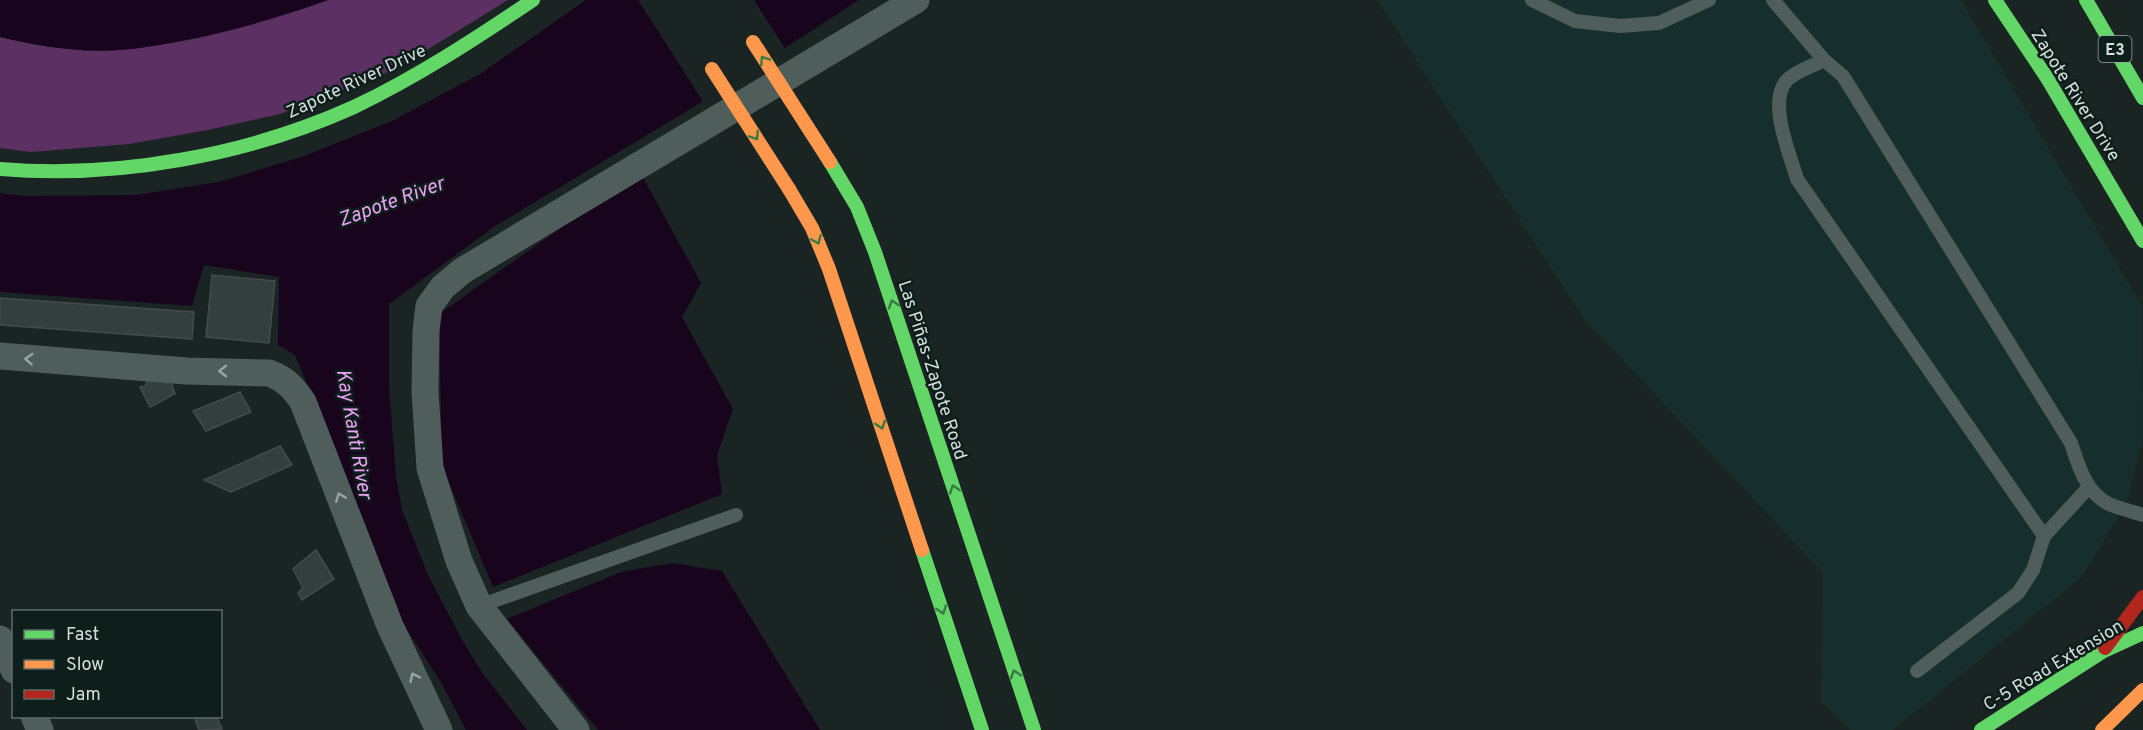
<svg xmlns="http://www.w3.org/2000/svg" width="2143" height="730" font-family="Overpass,sans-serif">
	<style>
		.built { fill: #172f2c }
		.green { fill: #5d3063 }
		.water { fill: #18041d }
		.pier { fill: #1a2422 }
		.building { fill: #333f3d; stroke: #434c4a; stroke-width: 1.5 }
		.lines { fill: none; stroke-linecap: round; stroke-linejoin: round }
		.lane { stroke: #4f5e5b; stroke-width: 14 }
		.street { stroke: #4f5e5b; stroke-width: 27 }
		.fast { stroke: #63d668; stroke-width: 14 }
		.slow { stroke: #ff974d; stroke-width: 14 }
		.jam { stroke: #b3261e; stroke-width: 14 }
		.slow-bridge { stroke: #ff974d; stroke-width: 14 }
		.oneway { stroke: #387a42 }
		.oneway2 { stroke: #99a5a2 }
		.labels { text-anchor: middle; stroke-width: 5; stroke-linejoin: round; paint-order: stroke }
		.shield { fill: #0e1e1b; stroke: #99a5a3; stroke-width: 1.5 }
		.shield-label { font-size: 16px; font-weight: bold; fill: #d5dfdd }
		.street-label { font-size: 18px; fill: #d5dfdd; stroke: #0e1e1b }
		.water-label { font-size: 20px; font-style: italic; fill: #efa0f8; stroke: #0e1e1b }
	</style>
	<rect width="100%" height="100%" fill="#1a2422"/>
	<path class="built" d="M1377 0H1961L2142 306 2143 440 2126 504 2083 576 1893 730H1850L1821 702 1823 573 1584 319Z"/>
	<path class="green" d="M328 0H508L396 69 280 114 208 130 129 144 31 152 0 148V37C38 46 79 53 119 50 187 44 264 23 328 0Z"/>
	<g class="water">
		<path d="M0 0H328C264 23 187 44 119 50 79 53 38 46 0 37Z"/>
		<path d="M586 0H859L692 108 495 226 389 304V387L396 476 402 510 428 575 462 640 481 671 527 730H466L441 682 402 622 368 531 295 355 278 345 279 277 204 265 192 306 0 292V193L26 196 136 195 219 182 301 157 390 122 480 74Z"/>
		<path d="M640 172 701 283 682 317 733 409 717 455 722 494 493 587 442 466 439 314Z"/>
		<path d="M672 563 722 571 820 730H598L507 619 621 572Z"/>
	</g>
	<path class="pier" d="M638 0H754L786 50 704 103Z"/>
	<g class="building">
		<path d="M212 275 275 281 269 343 206 337Z"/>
		<path d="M0 298 194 312 192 339 0 325Z"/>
		<path d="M169 375 175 394 150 407 140 387 146 386 147 379Z"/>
		<path d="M240 392 251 412 206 431 193 411Z"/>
		<path d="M280 446 292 465 231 492 204 480Z"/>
		<path d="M316 550 334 579 302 600 298 593 303 588 293 569Z"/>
		<path d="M194 716H216L222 729 199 730Z"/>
	</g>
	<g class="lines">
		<g class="lane">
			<path d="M1532 0 1575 21 1620 26 1659 23 1709 0"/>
			<path d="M1773 0 1824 60 1843 76 2071 443C2078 464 2085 491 2107 503 2117 508 2131 511 2143 515"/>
			<path d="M1824 60C1813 66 1796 71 1787 80 1767 102 1790 154 1797 179L2044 536"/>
			<path d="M479 606 736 515"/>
			<path d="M1917 671 2018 593 2033 570 2044 536 2089 487"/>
		</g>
		<g class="street">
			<path d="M0 356 186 371 269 373C285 379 293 387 303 402L390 626 439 730"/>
			<path d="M0 639 14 670"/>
			<path d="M34 716 40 730"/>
			<path d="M576 730 479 606 459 561 430 468 425 392 426 331 429 306 443 287 462 271 916 0"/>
		</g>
		<g class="fast">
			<path d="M1995 0 2047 78 2143 241"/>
			<path d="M2086 0 2143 98"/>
			<path d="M830 162 857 207 875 252 1034 730"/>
			<path d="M0 169C117 179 248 155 354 107 417 77 475 39 533 0"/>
			<path d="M922 550 982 730"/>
			<path d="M1981 730 2102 652 2143 633"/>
		</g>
		<g class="slow">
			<path d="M789 189 812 228 829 269 922 550"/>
			<path d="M2102 730 2143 690"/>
		</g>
		<path class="jam" d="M2105 648 2143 597"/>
		<g class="slow-bridge">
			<path d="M753 42 830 162"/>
			<path d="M712 69 789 189"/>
		</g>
	</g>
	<defs><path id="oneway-chevron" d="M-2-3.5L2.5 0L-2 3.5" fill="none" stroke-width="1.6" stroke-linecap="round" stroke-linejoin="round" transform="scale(1.5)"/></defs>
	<g class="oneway">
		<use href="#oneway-chevron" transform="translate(764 60) rotate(-123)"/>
		<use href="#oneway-chevron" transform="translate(755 136) rotate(57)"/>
		<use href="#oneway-chevron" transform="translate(817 240) rotate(67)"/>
		<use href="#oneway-chevron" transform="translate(893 304) rotate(-108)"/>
		<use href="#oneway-chevron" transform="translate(881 425) rotate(72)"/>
		<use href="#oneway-chevron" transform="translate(954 489) rotate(-108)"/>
		<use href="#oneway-chevron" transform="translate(942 610) rotate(72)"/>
		<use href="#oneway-chevron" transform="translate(1015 674) rotate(-108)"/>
	</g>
	<g class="oneway2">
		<use href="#oneway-chevron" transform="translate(29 359) rotate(-176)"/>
		<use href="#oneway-chevron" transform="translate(223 371) rotate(-180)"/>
		<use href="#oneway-chevron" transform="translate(340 497) rotate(-112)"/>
		<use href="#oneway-chevron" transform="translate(414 677) rotate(-115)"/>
	</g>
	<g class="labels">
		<rect class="shield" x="2098.5" y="36" width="33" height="26" rx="4.5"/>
		<g class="shield-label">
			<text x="2115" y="55">E3</text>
		</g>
		<g class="street-label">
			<text transform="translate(356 81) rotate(-25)" y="6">Zapote River Drive</text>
			<text transform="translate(2076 95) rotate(58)" y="6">Zapote River Drive</text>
			<text transform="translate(933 370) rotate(72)" y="6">Las Piñas-Zapote Road</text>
			<text transform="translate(2053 665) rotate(-31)" y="6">C-5 Road Extension</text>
		</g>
		<g class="water-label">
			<text transform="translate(391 201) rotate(-20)" y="7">Zapote River</text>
			<text transform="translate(355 434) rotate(80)" y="7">Kay Kanti River</text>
		</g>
	</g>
	<rect x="12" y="610" width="210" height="108" fill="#0e1e1b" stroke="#5e6b69" stroke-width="1.5"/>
	<rect x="24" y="630" width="30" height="9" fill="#63d668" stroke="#5e6b69" stroke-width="1.5"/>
	<text x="66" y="640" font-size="18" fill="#d5dfdd">Fast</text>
	<rect x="24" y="660" width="30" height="9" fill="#ff974d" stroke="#5e6b69" stroke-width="1.5"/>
	<text x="66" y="670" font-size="18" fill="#d5dfdd">Slow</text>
	<rect x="24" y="690" width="30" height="9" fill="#b3261e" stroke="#5e6b69" stroke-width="1.5"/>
	<text x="66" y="700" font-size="18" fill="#d5dfdd">Jam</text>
</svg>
